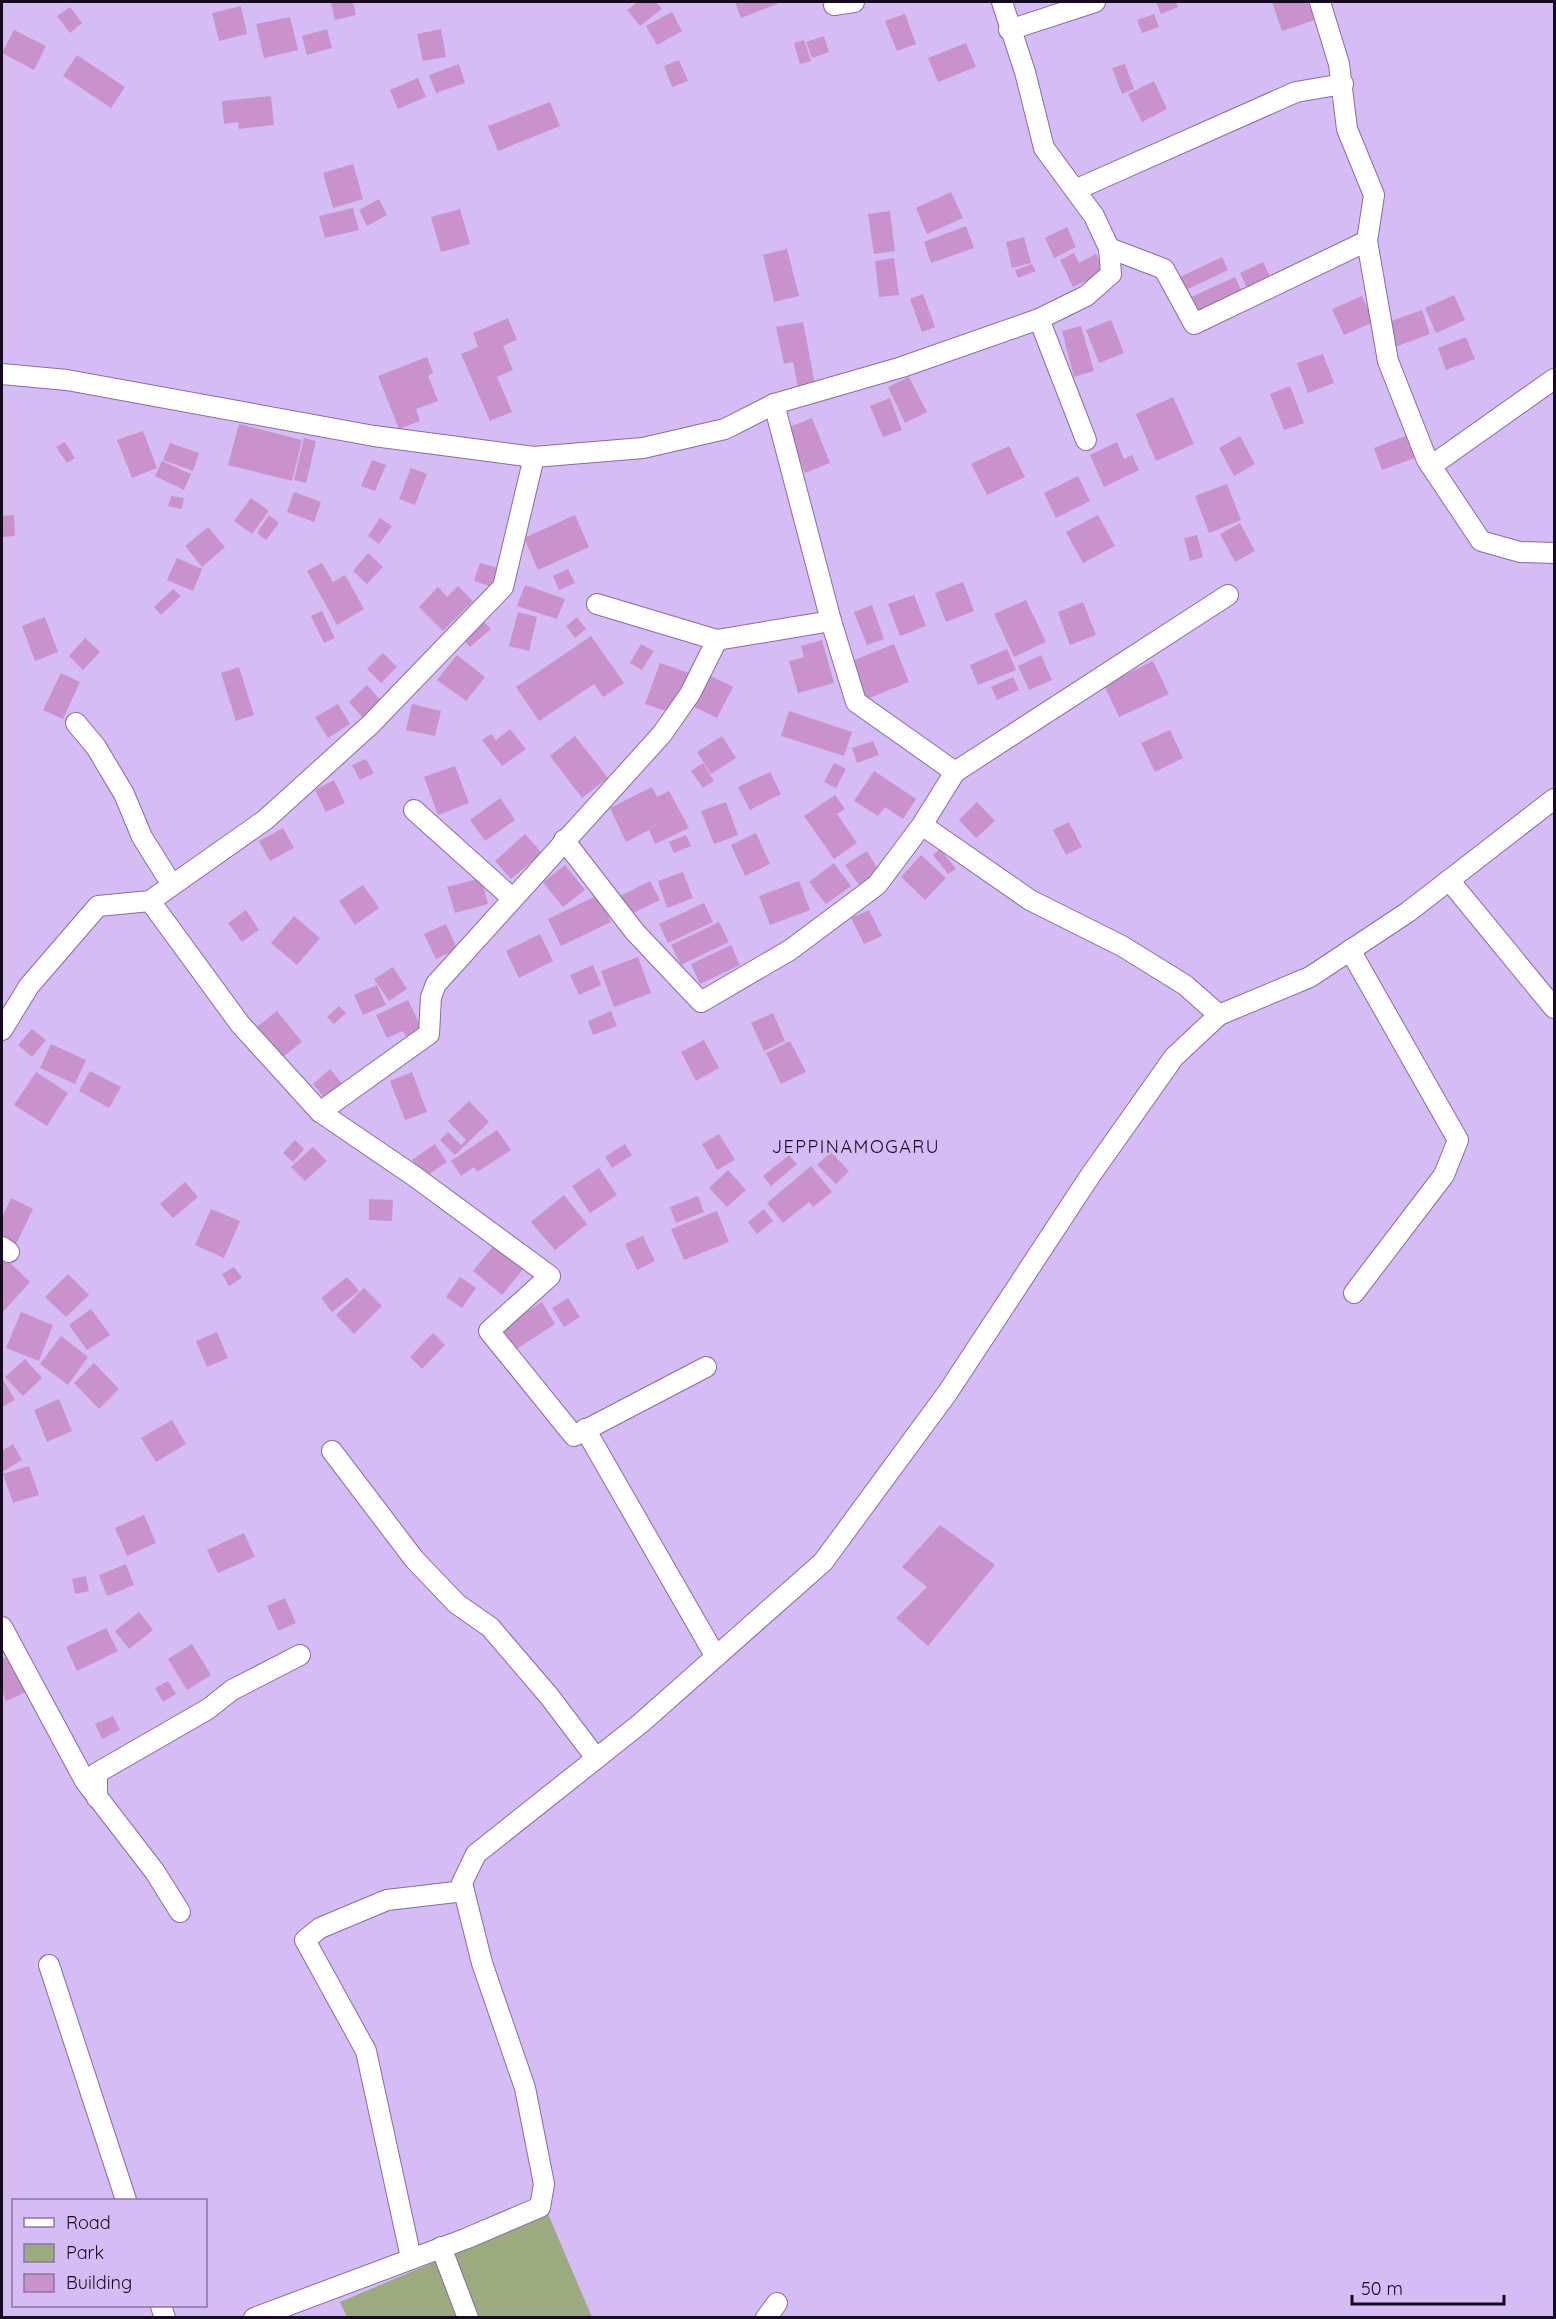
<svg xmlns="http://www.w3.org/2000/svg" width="1556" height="2319" font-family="Quicksand,sans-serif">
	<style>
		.green { fill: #9bab7f }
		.building { fill: #ca92cd }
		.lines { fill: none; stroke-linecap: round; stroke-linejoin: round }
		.minor-casing { stroke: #896aac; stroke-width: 22 }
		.minor { stroke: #fff; stroke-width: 20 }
		.labels { text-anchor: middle; stroke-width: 4.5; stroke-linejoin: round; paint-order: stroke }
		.neighbourhood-label { font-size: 18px; letter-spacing: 1.5px; fill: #160922; stroke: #d5bcf5 }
	</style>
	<rect width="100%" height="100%" fill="#d5bcf5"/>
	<path class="green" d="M548 2214 592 2317H347L340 2302Z"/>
	<g class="building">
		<path d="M331 2H353L356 15 335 20Z"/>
		<path d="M638 2H656L662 9 640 26 627 10Z"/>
		<path d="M735 2H782L741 18Z"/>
		<path d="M1156 2H1176L1178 7 1161 14Z"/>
		<path d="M1272 2H1308L1315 20 1282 31Z"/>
		<path d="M241 6 247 34 219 41 212 13Z"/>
		<path d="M70 7 82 23 70 33 57 16Z"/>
		<path d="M672 12 682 31 657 45 646 26Z"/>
		<path d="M905 14 916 44 897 51 885 21Z"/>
		<path d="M1154 14 1159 27 1142 33 1137 20Z"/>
		<path d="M290 17 298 50 264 58 256 24Z"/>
		<path d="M327 29 332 48 307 55 302 36Z"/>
		<path d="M441 29 446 57 423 61 417 34Z"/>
		<path d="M14 30 46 46 34 70 2 53Z"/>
		<path d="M824 36 829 52 812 58 806 42Z"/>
		<path d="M804 40 811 61 800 64 794 43Z"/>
		<path d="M966 43 976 67 938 82 928 58Z"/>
		<path d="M77 55 125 87 111 108 63 76Z"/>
		<path d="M679 60 688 81 672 87 664 66Z"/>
		<path d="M459 64 465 83 436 93 429 75Z"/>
		<path d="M1125 64 1134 89 1122 94 1112 68Z"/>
		<path d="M418 78 426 97 398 109 390 90Z"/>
		<path d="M1154 81 1167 109 1142 122 1128 94Z"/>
		<path d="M271 96 274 125 239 129 238 122 224 124 222 101Z"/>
		<path d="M550 102 560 126 498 151 488 126Z"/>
		<path d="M353 164 363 199 333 208 323 173Z"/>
		<path d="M951 192 963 218 927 234 916 208Z"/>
		<path d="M379 199 387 215 367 226 359 210Z"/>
		<path d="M353 208 359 230 325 238 319 216Z"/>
		<path d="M460 209 470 244 441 252 431 217Z"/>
		<path d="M890 211 895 251 874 254 868 214Z"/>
		<path d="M966 226 974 248 931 263 924 242Z"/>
		<path d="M1067 227 1076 247 1054 258 1045 238Z"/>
		<path d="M1024 237 1031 263 1012 268 1006 242Z"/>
		<path d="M787 249 799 296 774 302 763 255Z"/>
		<path d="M1074 253 1079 263 1096 254 1105 272 1073 287 1060 260Z"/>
		<path d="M1222 257 1228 270 1186 290 1180 277Z"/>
		<path d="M894 258 899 295 879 297 875 261Z"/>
		<path d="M1263 262 1270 276 1247 288 1240 273Z"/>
		<path d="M1032 264 1036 271 1018 278 1015 270Z"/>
		<path d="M1235 277 1244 296 1199 318 1189 298Z"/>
		<path d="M923 294 935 327 922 332 910 299Z"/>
		<path d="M1454 295 1465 320 1436 333 1425 308Z"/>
		<path d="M1362 296 1374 322 1344 335 1332 309Z"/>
		<path d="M1422 310 1430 334 1395 347 1386 323Z"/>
		<path d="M508 318 517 340 503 346 513 370 497 377 512 412 490 421 461 354 478 347 473 333Z"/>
		<path d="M1111 320 1124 353 1099 363 1086 330Z"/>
		<path d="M803 322 815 384 798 387 793 362 784 364 776 327Z"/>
		<path d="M1081 326 1094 371 1074 377 1062 331Z"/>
		<path d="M1466 337 1475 359 1446 370 1438 348Z"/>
		<path d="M1323 354 1334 383 1308 393 1297 363Z"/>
		<path d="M427 357 433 373 428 376 438 401 416 409 420 421 399 429 378 376Z"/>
		<path d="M909 377 927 412 905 423 888 387Z"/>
		<path d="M1290 386 1304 423 1284 430 1270 394Z"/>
		<path d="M1173 397 1194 444 1156 461 1136 414Z"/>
		<path d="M890 398 902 430 883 437 870 406Z"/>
		<path d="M812 418 830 463 805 473 787 428Z"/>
		<path d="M239 424 302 440 292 481 228 465Z"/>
		<path d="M143 431 157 468 132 478 117 440Z"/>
		<path d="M1411 434 1420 456 1382 470 1374 448Z"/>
		<path d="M1240 436 1255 464 1234 476 1219 448Z"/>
		<path d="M304 438 316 441 306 483 294 480Z"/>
		<path d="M65 442 75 458 67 463 56 447Z"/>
		<path d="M1117 442 1124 459 1132 455 1139 470 1104 487 1090 455Z"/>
		<path d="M170 443 199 453 193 471 163 460Z"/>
		<path d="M1009 446 1025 477 987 495 971 464Z"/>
		<path d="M372 460 386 465 375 491 361 486Z"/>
		<path d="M162 461 191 474 184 490 155 476Z"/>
		<path d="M411 468 427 474 415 505 399 499Z"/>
		<path d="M1078 476 1090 501 1056 518 1044 493Z"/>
		<path d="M1227 484 1241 520 1209 533 1195 496Z"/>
		<path d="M294 492 321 502 314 522 287 512Z"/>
		<path d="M171 496 184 498 182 509 168 506Z"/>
		<path d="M251 498 269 511 252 534 234 521Z"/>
		<path d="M14 515 15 536 2 537V516Z"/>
		<path d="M269 515 279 523 266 540 257 533Z"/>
		<path d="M575 515 589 547 538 570 524 538Z"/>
		<path d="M1098 515 1115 546 1083 563 1066 532Z"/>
		<path d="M380 518 392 526 379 544 368 536Z"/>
		<path d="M1240 523 1255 551 1235 562 1220 534Z"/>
		<path d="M208 527 225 547 202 567 185 546Z"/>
		<path d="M1197 535 1203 557 1190 561 1184 538Z"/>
		<path d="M368 553 383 567 367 584 353 571Z"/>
		<path d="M177 558 202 569 193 591 167 580Z"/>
		<path d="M322 563 333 582 345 575 364 609 337 625 307 571Z"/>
		<path d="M480 563 498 568 492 587 474 581Z"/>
		<path d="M568 569 575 583 559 590 553 576Z"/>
		<path d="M963 582 974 611 946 622 935 593Z"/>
		<path d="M525 585 565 599 557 619 517 606Z"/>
		<path d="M458 586 473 601 443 631 419 607 438 587 447 597Z"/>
		<path d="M173 589 181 596 161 615 154 607Z"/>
		<path d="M914 595 926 626 900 636 888 604Z"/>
		<path d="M1026 600 1046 642 1014 657 994 614Z"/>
		<path d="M1083 602 1096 635 1070 645 1058 612Z"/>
		<path d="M872 605 884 639 867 645 854 612Z"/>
		<path d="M322 611 335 638 324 643 311 616Z"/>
		<path d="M518 612 537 617 529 651 509 646Z"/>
		<path d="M45 617 58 652 35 661 22 626Z"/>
		<path d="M577 617 586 629 575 638 566 626Z"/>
		<path d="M483 621 491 629 470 647 462 638Z"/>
		<path d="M591 636 624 683 603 697 594 684 539 721 516 687Z"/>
		<path d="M85 638 100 652 83 670 69 656Z"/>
		<path d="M822 640 834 683 798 693 789 661 804 657 801 646Z"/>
		<path d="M641 644 654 651 642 670 630 663Z"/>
		<path d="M894 644 909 682 867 699 852 661Z"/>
		<path d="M1007 649 1016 670 978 685 970 665Z"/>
		<path d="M383 653 397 667 381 683 367 669Z"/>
		<path d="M457 655 485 677 466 701 437 680Z"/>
		<path d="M1041 655 1052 680 1029 690 1018 666Z"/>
		<path d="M1153 661 1169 694 1119 717 1104 685Z"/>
		<path d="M660 663 689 673 675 714 645 704Z"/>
		<path d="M239 667 254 715 236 721 221 673Z"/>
		<path d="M61 673 80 682 63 719 43 710Z"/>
		<path d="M707 674 733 687 717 718 691 705Z"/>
		<path d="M1013 677 1019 690 997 700 991 687Z"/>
		<path d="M367 685 382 702 363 718 349 702Z"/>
		<path d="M338 704 350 724 328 738 315 717Z"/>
		<path d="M412 704 441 711 435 736 406 730Z"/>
		<path d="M789 711 852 732 844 756 781 736Z"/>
		<path d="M510 729 526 749 502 766 482 740 491 734 496 740Z"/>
		<path d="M1170 730 1183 758 1155 772 1141 743Z"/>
		<path d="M575 736 608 778 582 798 550 756Z"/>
		<path d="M722 736 736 758 711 774 697 752Z"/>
		<path d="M873 741 879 755 857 763 852 748Z"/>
		<path d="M366 759 374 773 360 780 352 765Z"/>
		<path d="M703 763 714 781 703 788 691 771Z"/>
		<path d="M834 763 846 769 836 788 824 782Z"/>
		<path d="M455 766 469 803 438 815 424 777Z"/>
		<path d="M874 771 916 799 903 819 885 807 878 816 854 801Z"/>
		<path d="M770 772 781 794 750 810 738 787Z"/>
		<path d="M334 780 345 803 326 812 315 790Z"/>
		<path d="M652 787 657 797 669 791 689 828 655 844 649 830 626 842 610 808Z"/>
		<path d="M835 795 845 809 837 814 857 843 834 859 804 816Z"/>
		<path d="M500 798 515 820 485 841 470 820Z"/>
		<path d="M726 802 738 835 714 844 701 811Z"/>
		<path d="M977 802 995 821 976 838 959 820Z"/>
		<path d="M1069 822 1082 847 1066 855 1053 830Z"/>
		<path d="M283 828 294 848 270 861 259 841Z"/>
		<path d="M756 833 770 864 745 876 731 845Z"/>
		<path d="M525 834 542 853 511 879 495 861Z"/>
		<path d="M686 835 691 846 674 853 669 842Z"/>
		<path d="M940 849 956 869 948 874 933 855Z"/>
		<path d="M867 851 879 871 859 885 845 865Z"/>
		<path d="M921 855 946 878 925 900 901 877Z"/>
		<path d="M834 863 851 886 826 904 809 882Z"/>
		<path d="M565 865 585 890 563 907 543 882Z"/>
		<path d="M683 872 693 898 667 908 658 881Z"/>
		<path d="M481 878 488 904 455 913 447 887Z"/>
		<path d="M650 881 660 900 629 915 620 896Z"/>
		<path d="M799 881 810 910 770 925 759 896Z"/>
		<path d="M363 885 379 908 355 925 339 901Z"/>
		<path d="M598 895 611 922 561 946 548 919Z"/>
		<path d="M704 903 713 922 668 943 659 924Z"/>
		<path d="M246 910 259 930 242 942 228 923Z"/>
		<path d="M869 910 882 936 864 944 851 918Z"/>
		<path d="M294 916 320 938 297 965 271 943Z"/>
		<path d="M719 922 729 942 681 965 671 945Z"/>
		<path d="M446 924 457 949 436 959 424 934Z"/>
		<path d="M540 934 553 961 519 978 506 951Z"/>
		<path d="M731 945 740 965 700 984 691 964Z"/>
		<path d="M638 957 651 993 614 1007 601 971Z"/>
		<path d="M593 965 601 985 579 995 570 975Z"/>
		<path d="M393 967 407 989 389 1001 374 979Z"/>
		<path d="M377 985 386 1005 363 1015 354 995Z"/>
		<path d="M408 1000 422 1029 406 1036 403 1031 387 1038 376 1015Z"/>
		<path d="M339 1006 346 1013 334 1024 327 1017Z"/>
		<path d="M277 1011 302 1042 279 1060 254 1029Z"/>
		<path d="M611 1011 617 1026 593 1035 588 1021Z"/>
		<path d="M773 1013 785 1041 764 1051 751 1023Z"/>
		<path d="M32 1029 46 1040 32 1057 18 1045Z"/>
		<path d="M704 1040 719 1068 696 1081 681 1052Z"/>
		<path d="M790 1041 806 1072 781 1084 766 1053Z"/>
		<path d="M51 1044 86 1060 75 1084 40 1068Z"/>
		<path d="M330 1069 343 1085 326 1100 313 1084Z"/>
		<path d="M90 1071 121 1087 109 1108 79 1091Z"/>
		<path d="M36 1072 68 1093 47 1126 14 1105Z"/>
		<path d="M412 1072 427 1112 405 1120 390 1081Z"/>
		<path d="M469 1101 489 1122 455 1155 440 1140 448 1132 461 1145 466 1140 448 1121Z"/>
		<path d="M497 1130 511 1150 477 1172 474 1167 461 1176 451 1161Z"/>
		<path d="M719 1134 735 1160 717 1170 702 1144Z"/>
		<path d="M295 1140 304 1149 293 1162 283 1153Z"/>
		<path d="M435 1144 447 1162 425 1177 412 1160Z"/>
		<path d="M625 1144 632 1155 612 1168 605 1157Z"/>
		<path d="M313 1147 327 1161 305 1181 291 1167Z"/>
		<path d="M831 1152 849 1171 836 1184 817 1165Z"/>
		<path d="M789 1155 797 1164 771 1186 763 1176Z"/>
		<path d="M811 1166 832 1192 813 1207 809 1202 783 1223 767 1203Z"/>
		<path d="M599 1168 617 1195 590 1213 572 1186Z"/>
		<path d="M728 1170 746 1190 727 1207 709 1188Z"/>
		<path d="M185 1182 198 1197 173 1218 160 1204Z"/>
		<path d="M564 1195 587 1224 555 1250 531 1222Z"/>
		<path d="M698 1196 704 1212 676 1223 670 1207Z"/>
		<path d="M11 1198 33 1209 16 1244 2 1237V1218Z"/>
		<path d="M369 1199 393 1200 392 1221 369 1220Z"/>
		<path d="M211 1209 240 1221 224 1258 195 1245Z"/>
		<path d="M764 1209 773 1221 757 1234 748 1222Z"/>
		<path d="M717 1211 729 1242 684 1260 671 1229Z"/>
		<path d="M643 1236 655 1261 637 1270 625 1244Z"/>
		<path d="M495 1244 525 1267 502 1295 473 1271Z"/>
		<path d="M2 1255 30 1282 2 1313Z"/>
		<path d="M234 1267 242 1278 229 1286 222 1274Z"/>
		<path d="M68 1274 89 1295 66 1317 45 1297Z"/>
		<path d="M347 1277 359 1291 332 1312 321 1298Z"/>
		<path d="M460 1277 476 1288 462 1308 446 1297Z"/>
		<path d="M364 1288 382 1306 354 1334 336 1315Z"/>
		<path d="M568 1298 580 1317 564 1327 552 1308Z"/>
		<path d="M542 1302 555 1324 515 1350 501 1328Z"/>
		<path d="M91 1309 110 1335 87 1350 69 1325Z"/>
		<path d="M21 1312 53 1325 39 1361 6 1348Z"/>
		<path d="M217 1332 228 1358 207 1367 196 1341Z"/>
		<path d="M433 1333 445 1345 422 1369 410 1357Z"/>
		<path d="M61 1336 88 1357 68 1385 40 1364Z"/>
		<path d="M25 1359 42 1378 23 1396 5 1377Z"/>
		<path d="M94 1363 119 1389 99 1409 74 1383Z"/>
		<path d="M2 1378 15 1400 2 1407Z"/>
		<path d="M59 1399 72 1431 47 1442 34 1410Z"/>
		<path d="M172 1420 186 1444 156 1462 141 1438Z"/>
		<path d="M13 1444 22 1460 2 1472V1451Z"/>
		<path d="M29 1466 39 1495 13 1503 3 1474Z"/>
		<path d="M144 1515 156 1543 127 1556 115 1528Z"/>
		<path d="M940 1525 995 1565 928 1646 896 1618 927 1587 902 1567Z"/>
		<path d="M244 1533 255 1557 218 1573 207 1550Z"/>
		<path d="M126 1564 134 1585 107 1596 99 1575Z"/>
		<path d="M86 1576 89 1591 75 1594 72 1579Z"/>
		<path d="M285 1598 296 1623 278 1631 267 1606Z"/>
		<path d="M139 1612 153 1630 129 1649 115 1631Z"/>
		<path d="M106 1628 118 1651 77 1671 66 1647Z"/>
		<path d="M192 1644 211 1675 187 1690 168 1659Z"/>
		<path d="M10 1656 26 1692 6 1701 2 1691V1659Z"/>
		<path d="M168 1681 176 1694 163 1702 155 1688Z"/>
		<path d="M113 1716 120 1730 102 1739 95 1724Z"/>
	</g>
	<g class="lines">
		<g class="minor-casing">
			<g id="minor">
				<path d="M1320 2 1339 64 1347 129 1374 195 1367 241 1388 361 1427 460 1481 541 1520 552 1554 553"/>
				<path d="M834 5 854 2"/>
				<path d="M1009 30 1095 2"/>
				<path d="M1075 190 1296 92 1343 84"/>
				<path d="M1109 248 1164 269 1194 324 1367 241"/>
				<path d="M1039 319 1086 440"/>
				<path d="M2 374 67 380 374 436 534 457 643 448 725 429 774 404 902 367 1039 319 1086 296 1111 274 1109 248 1094 216 1044 148 1025 72 1002 2"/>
				<path d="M774 404 831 621 856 702 955 772"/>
				<path d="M1431 466 1554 379"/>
				<path d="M597 604 717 640 831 621"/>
				<path d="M76 723 96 747 124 794 142 837 172 885"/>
				<path d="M414 810 512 898"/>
				<path d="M922 825 1030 900 1122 946 1185 985 1219 1015"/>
				<path d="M564 840 635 932 701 1002 790 950 877 885 922 825 955 772 1228 595"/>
				<path d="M1449 880 1554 1008"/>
				<path d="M150 901 240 1024 320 1112 414 1176 550 1276 489 1331 574 1436 706 1367"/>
				<path d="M1350 950 1458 1140 1444 1175 1354 1293"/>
				<path d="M2 1030 29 986 98 906 150 901 265 820 370 725 503 587 534 457"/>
				<path d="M320 1112 429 1034 431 997 436 984 662 734 690 694 717 640"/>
				<path d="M2 1247 9 1252"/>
				<path d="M585 1429 716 1657"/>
				<path d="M332 1451 414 1559 457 1604 490 1627 549 1696 596 1758"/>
				<path d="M2 1627 85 1781 155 1872 180 1912"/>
				<path d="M97 1798V1773L208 1709 232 1690 300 1655"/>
				<path d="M49 1965 126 2200"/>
				<path d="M441 2247 468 2318"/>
				<path d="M411 2258 366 2051 305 1940 320 1928 387 1900 464 1891"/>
				<path d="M161 2306 165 2318"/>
				<path d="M254 2318 465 2239 540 2207 544 2184 525 2088 482 1963 462 1883 476 1854 641 1723 823 1562 948 1392 1090 1176 1174 1057 1219 1015 1310 977 1408 912 1554 799"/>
				<path d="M766 2318 777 2303"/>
			</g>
		</g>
		<use href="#minor" class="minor"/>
	</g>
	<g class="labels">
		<g class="neighbourhood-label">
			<text x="856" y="1153">JEPPINAMOGARU</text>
		</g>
	</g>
	<rect width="1556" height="2319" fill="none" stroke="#160922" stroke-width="6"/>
	<rect x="12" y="2199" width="195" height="108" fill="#d5bcf5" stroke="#8974a1" stroke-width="1.5"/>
	<rect x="24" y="2218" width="30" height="9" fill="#ffffff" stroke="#8974a1" stroke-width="1.5"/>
	<text x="66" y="2229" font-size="18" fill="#160922">Road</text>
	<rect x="24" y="2244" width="30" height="18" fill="#9bab7f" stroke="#8974a1" stroke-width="1.5"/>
	<text x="66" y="2259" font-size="18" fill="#160922">Park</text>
	<rect x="24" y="2274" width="30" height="18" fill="#ca92cd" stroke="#8974a1" stroke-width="1.5"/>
	<text x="66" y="2289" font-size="18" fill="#160922">Building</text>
	<path d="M1352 2295v9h152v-9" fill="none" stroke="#160922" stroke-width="3"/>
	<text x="1361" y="2295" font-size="18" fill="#160922" stroke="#d5bcf5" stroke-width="4.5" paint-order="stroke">50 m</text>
</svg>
